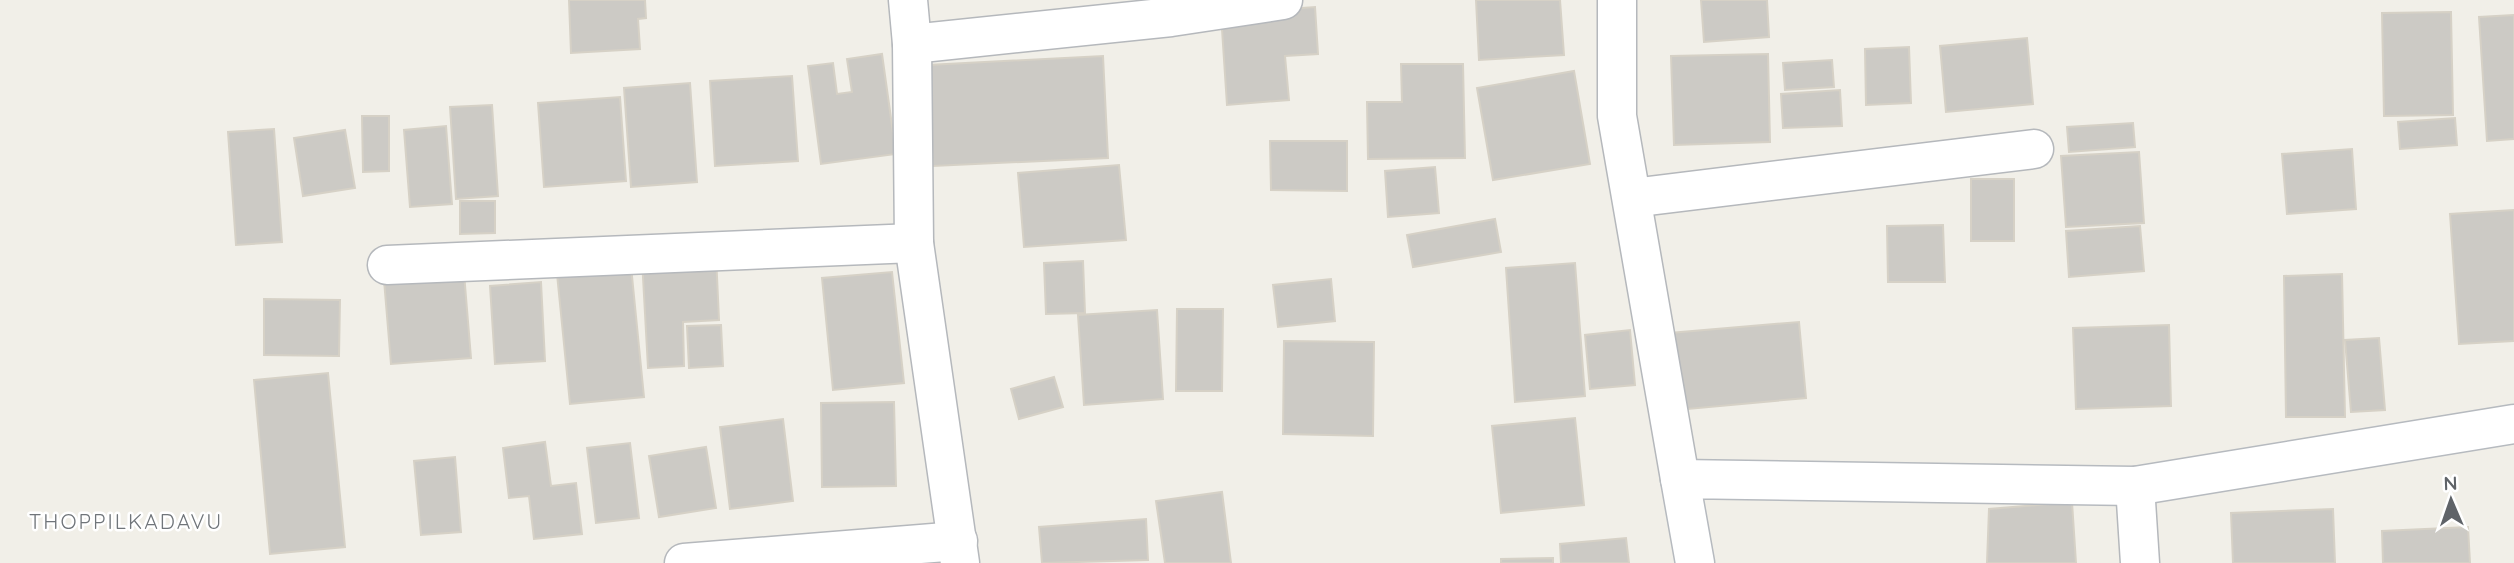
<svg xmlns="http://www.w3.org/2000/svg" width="2514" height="563" font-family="Quicksand,sans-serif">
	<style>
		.building { fill: #cccac5; stroke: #d6d1c6; stroke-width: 2 }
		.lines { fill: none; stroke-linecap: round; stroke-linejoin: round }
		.street-casing { stroke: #b5b8bc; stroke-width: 41 }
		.secondary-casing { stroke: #b6babf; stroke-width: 41 }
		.street { stroke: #fff; stroke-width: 38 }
		.secondary { stroke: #fff; stroke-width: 38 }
		.labels { text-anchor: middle; stroke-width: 5; stroke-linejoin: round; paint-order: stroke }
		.neighbourhood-label { font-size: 21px; letter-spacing: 2px; fill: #70757a; stroke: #fff }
	</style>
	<rect width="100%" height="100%" fill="#f1efe8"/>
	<g class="building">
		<path d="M569 0H645L646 18 638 19 640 49 571 53Z"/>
		<path d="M1476 0H1560L1564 55 1479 60Z"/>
		<path d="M1701 0H1767L1769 37 1704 42Z"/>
		<path d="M1315 7 1318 54 1285 56 1289 100 1227 105 1221 14Z"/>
		<path d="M2451 12 2453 115 2384 116 2382 13Z"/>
		<path d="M2514 15V139L2487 141 2479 17Z"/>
		<path d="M2027 38 2033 104 1946 112 1940 46Z"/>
		<path d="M1909 47 1911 103 1866 105 1865 49Z"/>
		<path d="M882 54 896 154 821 164 808 66 833 63 837 94 852 92 847 59Z"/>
		<path d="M1768 54 1770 142 1674 145 1671 56Z"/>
		<path d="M1103 56 1108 158 933 166 928 65Z"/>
		<path d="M1832 60 1834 87 1785 90 1783 63Z"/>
		<path d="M1401 64H1463L1465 158 1368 159 1367 102H1402Z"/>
		<path d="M1574 71 1590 164 1493 180 1477 88Z"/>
		<path d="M792 76 798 161 715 166 710 81Z"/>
		<path d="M690 83 697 182 631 187 624 88Z"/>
		<path d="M1840 90 1842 126 1783 128 1781 94Z"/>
		<path d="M620 97 626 181 544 187 538 103Z"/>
		<path d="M492 105 498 196 456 199 450 107Z"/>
		<path d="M362 116H389V171L363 172Z"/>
		<path d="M2455 118 2457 145 2400 149 2398 122Z"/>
		<path d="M2133 123 2135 147 2069 152 2067 127Z"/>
		<path d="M446 126 452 204 410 207 404 130Z"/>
		<path d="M274 129 282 242 236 245 228 132Z"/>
		<path d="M345 130 355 188 303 196 294 138Z"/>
		<path d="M1270 141H1347V191L1271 190Z"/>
		<path d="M2352 149 2356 209 2287 214 2282 154Z"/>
		<path d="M2139 152 2144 223 2066 227 2061 156Z"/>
		<path d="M1119 165 1126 240 1024 247 1018 173Z"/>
		<path d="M1435 167 1439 213 1388 217 1385 171Z"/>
		<rect x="1971" y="179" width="43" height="62"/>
		<path d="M460 201H495V233L460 234Z"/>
		<path d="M2514 210V341L2459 344 2450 214Z"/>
		<path d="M1495 219 1501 252 1413 267 1407 235Z"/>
		<path d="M1943 225 1945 282H1888L1887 226Z"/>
		<path d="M2140 226 2144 271 2069 277 2066 231Z"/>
		<path d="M716 255 719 320 683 322 684 366 648 368 642 259Z"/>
		<path d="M1083 261 1085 313 1046 314 1044 263Z"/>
		<path d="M1575 263 1585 396 1515 402 1506 268Z"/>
		<path d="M631 266 644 397 570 404 557 274Z"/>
		<path d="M892 272 904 383 833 390 822 278Z"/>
		<path d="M464 273 471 358 391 364 384 280Z"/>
		<path d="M2342 274 2345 417H2286L2284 276Z"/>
		<path d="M1331 279 1335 321 1278 327 1273 285Z"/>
		<path d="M541 282 545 361 495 364 490 286Z"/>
		<path d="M264 299 340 300 339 356 264 355Z"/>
		<path d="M1177 309H1223L1222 391H1176Z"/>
		<path d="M1157 310 1163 399 1084 405 1078 315Z"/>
		<path d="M1799 322 1806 398 1677 410 1670 333Z"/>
		<path d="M721 325 723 366 689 368 687 326Z"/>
		<path d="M2169 325 2171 406 2076 409 2073 328Z"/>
		<path d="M1630 330 1635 385 1590 389 1585 335Z"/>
		<path d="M2379 338 2385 410 2351 412 2345 340Z"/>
		<path d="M1284 341 1374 342 1373 436 1283 434Z"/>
		<path d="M328 373 345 547 270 554 254 380Z"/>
		<path d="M1054 377 1063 407 1019 419 1011 389Z"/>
		<path d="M894 402 896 486 822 487 821 403Z"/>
		<path d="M1575 418 1584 505 1501 513 1492 426Z"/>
		<path d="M783 419 793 501 730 509 720 427Z"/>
		<path d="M545 442 551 486 576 483 582 534 534 539 529 496 509 498 503 448Z"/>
		<path d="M630 443 639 518 596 523 587 448Z"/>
		<path d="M706 447 716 508 659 517 649 456Z"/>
		<path d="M455 457 461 532 421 535 414 461Z"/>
		<path d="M1222 492 1231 563H1165L1156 501Z"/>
		<path d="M2072 502 2076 563H1987L1989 509Z"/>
		<path d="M2333 509 2335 563H2233L2231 513Z"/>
		<path d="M1146 519 1148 560 1042 563 1039 527Z"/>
		<path d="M2468 527 2470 563H2383L2382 531Z"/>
		<path d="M1626 538 1629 563H1561L1560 544Z"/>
		<path d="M1553 558V563H1501V559Z"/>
	</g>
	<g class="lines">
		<g class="street-casing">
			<g id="street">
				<path d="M908 0 912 44 914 243 960 563"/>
				<path d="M1617 0V116L1680 479"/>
				<path d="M912 44 1171 17 1283 0"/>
				<path d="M1632 198 2034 149"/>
				<path d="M387 265 914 243"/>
				<path d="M2135 486 2140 563"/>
				<path d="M684 563 958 541"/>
			</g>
		</g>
		<g class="secondary-casing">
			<path id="secondary" d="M1695 563 1680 479 2135 486 2514 424"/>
		</g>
		<use href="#street" class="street"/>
		<use href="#secondary" class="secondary"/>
	</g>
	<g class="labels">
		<g class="neighbourhood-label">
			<text x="126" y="529">THOPPILKADAVU</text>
		</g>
	</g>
	<g transform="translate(2451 500) rotate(358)" stroke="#ffffff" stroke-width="5" paint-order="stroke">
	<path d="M0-5L12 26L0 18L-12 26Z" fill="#5f6368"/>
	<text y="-10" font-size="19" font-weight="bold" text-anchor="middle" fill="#5f6368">N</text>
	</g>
</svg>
